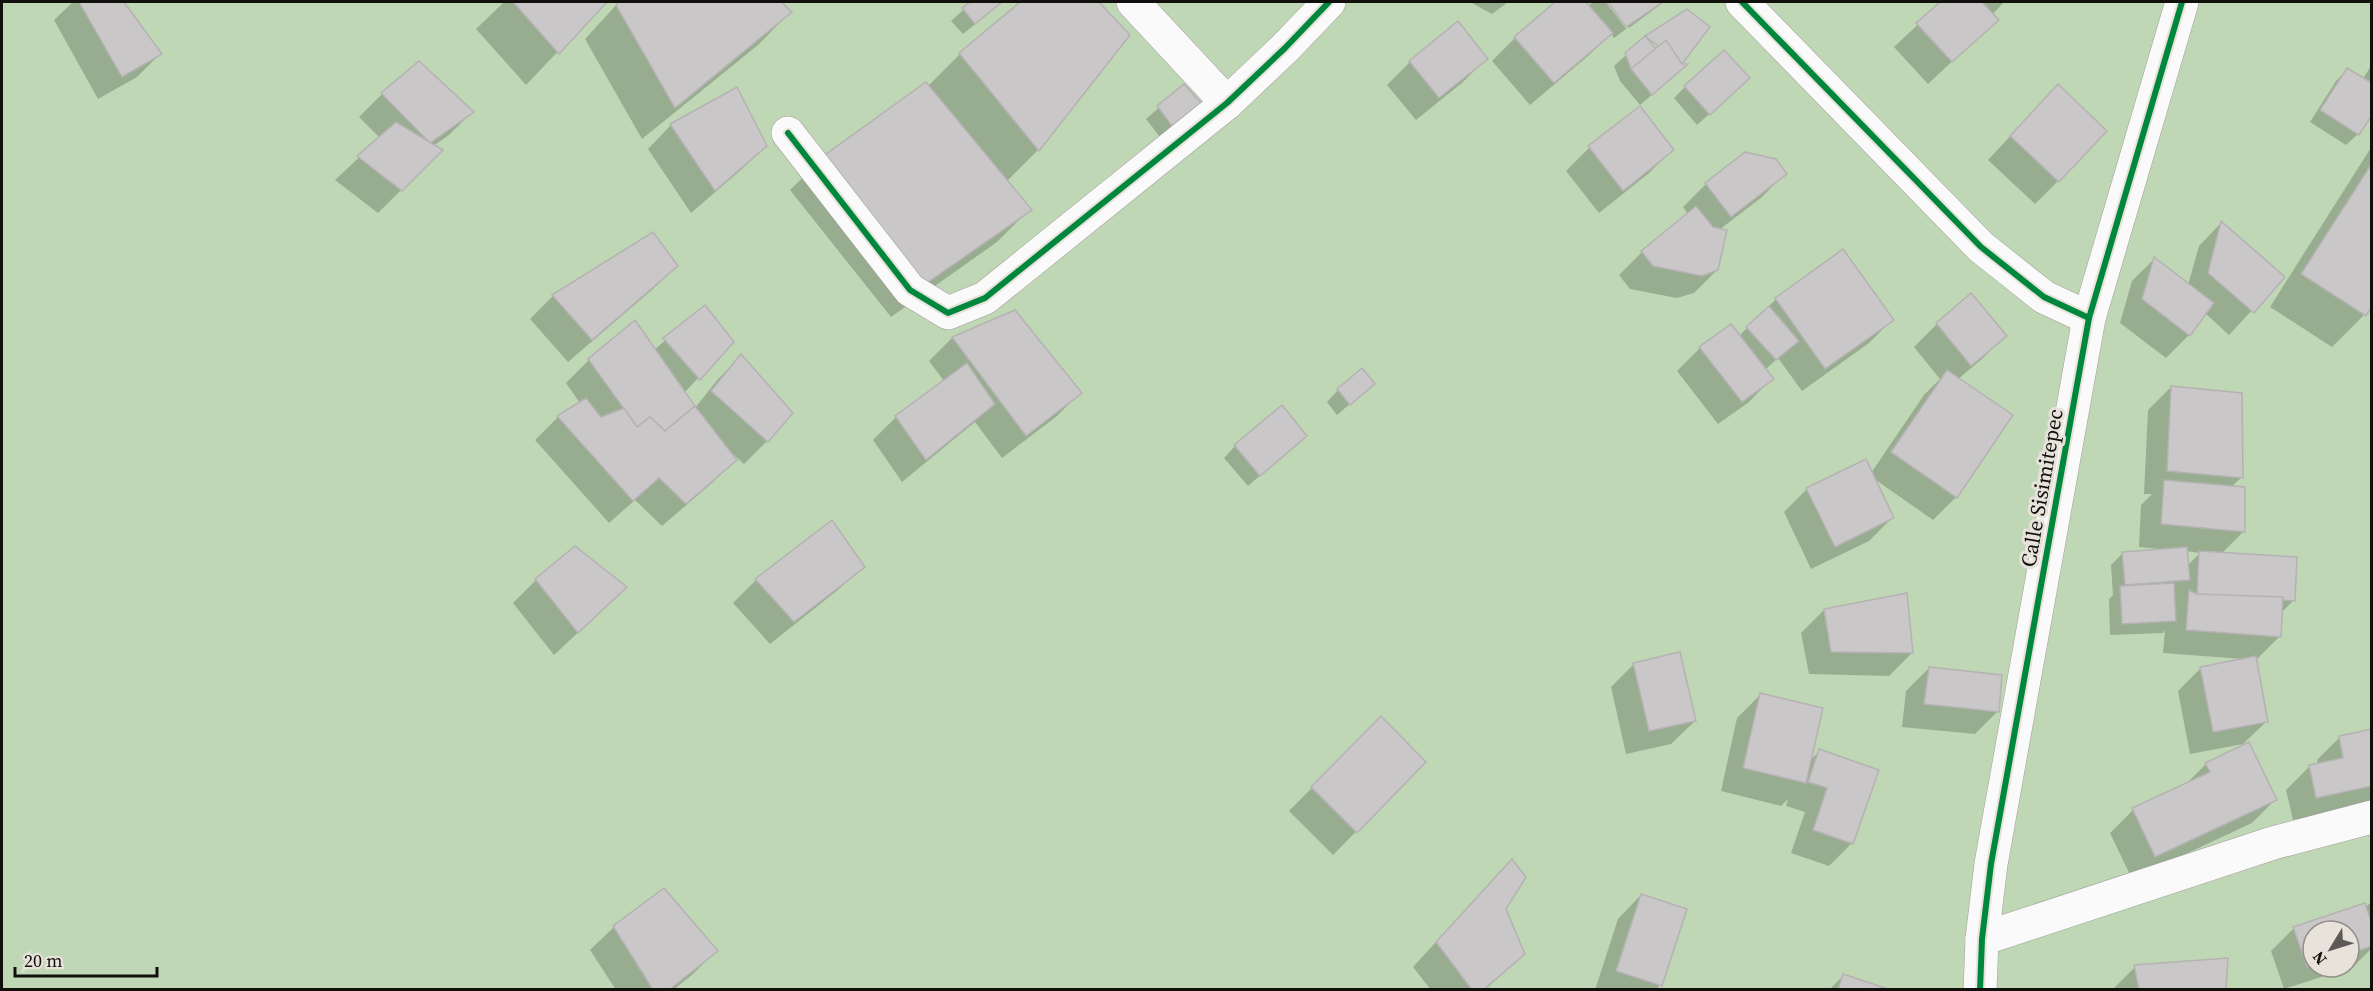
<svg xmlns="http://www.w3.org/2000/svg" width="2373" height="991" font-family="'Source Serif 4',serif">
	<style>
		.green { fill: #bfd7b5; fill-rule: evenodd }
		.shadow { fill: #0003; fill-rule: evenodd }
		.building { fill: #c9c7c7; stroke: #b4b2b2; stroke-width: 1.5 }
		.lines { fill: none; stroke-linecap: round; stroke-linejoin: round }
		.minor-casing { stroke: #a19f9c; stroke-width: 34 }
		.minor { stroke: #fbfafa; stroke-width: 33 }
		.cycleway-casing { stroke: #e7e2da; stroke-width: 10 }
		.cycleway { stroke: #00873e; stroke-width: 6 }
		.labels { text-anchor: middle; stroke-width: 6; stroke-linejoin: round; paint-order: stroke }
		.street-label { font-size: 21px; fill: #12100d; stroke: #e7e2da }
	</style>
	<rect width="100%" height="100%" fill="#e4e1dd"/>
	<path class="green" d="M2 2H2371V989L2 990ZM2313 931H2349V967H2313Z"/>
	<g class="shadow">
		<path d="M73 2H122L160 54 137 77 98 99 54 20Z"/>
		<path d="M504 2H605L526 85 476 29Z"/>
		<path d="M619 2H779L790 12 758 45 642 139 585 39Z"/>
		<path d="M972 2H1002L963 34 951 21Z"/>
		<path d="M1023 2H1097L1128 35 1038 150 1006 182 1029 210 997 242 891 317 790 190 823 158 928 86 960 54Z"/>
		<path d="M1470 2H1508L1492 14Z"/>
		<path d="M1558 2H1585L1588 6 1593 2H1606L1626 29 1614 38 1611 33 1588 56 1530 105 1492 61 1515 38Z"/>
		<path d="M1610 2H1664L1629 28Z"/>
		<path d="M1942 2H2004L1992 15 1996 20 1928 84 1894 47Z"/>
		<path d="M1687 11 1674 76 1640 105 1620 81 1614 66 1646 37ZM1649 36 1661 46 1656 51 1646 38Z"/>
		<path d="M1486 59 1463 82 1416 120 1387 85 1410 62Z"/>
		<path d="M419 63 472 112 449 135 433 146 441 150 378 213 335 180 380 138 359 117 382 94Z"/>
		<path d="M2372 64V112L2358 134 2346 145 2310 122 2336 81 2347 70 2363 79Z"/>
		<path d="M1184 86 1187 115 1160 137 1146 119Z"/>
		<path d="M1685 87 1736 90 1697 125 1674 98Z"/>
		<path d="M1640 108 1672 150 1649 173 1599 213 1566 171 1589 148Z"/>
		<path d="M2035 110 2058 181 2035 204 1988 160Z"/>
		<path d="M671 125 766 146 742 169 691 213 648 149Z"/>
		<path d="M2372 146V303L2364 315 2332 347 2270 307Z"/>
		<path d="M1785 173 1762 197 1719 230 1717 270 1694 293 1677 298 1630 289 1619 275 1642 252 1688 214 1683 207 1706 184Z"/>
		<path d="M2221 223 2283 277 2229 335 2205 313 2189 335 2166 358 2120 323 2132 281 2154 259 2188 285 2199 246Z"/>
		<path d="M653 234 677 265 653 289 568 362 530 319 552 297Z"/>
		<path d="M1971 295 2005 336 1982 359 1958 379 1956 497 1933 520 1873 478 1892 518 1869 541 1811 569 1784 512 1807 489 1871 473 1924 395 1940 379 1914 347 1937 324Z"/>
		<path d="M1776 299 1892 320 1869 343 1802 391 1778 358 1765 370 1772 378 1749 402 1718 424 1677 371 1700 348 1739 336Z"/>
		<path d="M705 307 732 342 684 393 695 408 718 379 741 356 767 441 744 464 732 453 735 460 712 483 662 526 635 500 609 523 535 440 558 417 580 403 566 383 589 360 654 350Z"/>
		<path d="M1014 312 1080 393 1057 416 1002 458 975 422 902 482 873 440 896 417 944 381 929 361 952 338Z"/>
		<path d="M1373 384 1337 415 1327 402 1338 390Z"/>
		<path d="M2171 387 2242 477 2231 487 2244 531 2221 554 2294 600 2281 613 2279 637 2255 661 2267 721 2243 744 2190 754 2178 691 2201 668 2243 659 2163 653 2165 630 2163 633 2110 635 2109 599 2113 595 2111 565 2122 554 2160 551V549L2139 547 2141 505 2152 494H2144L2148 410ZM2186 551 2200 553 2187 566Z"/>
		<path d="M1305 436 1248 486 1224 458 1235 446Z"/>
		<path d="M575 548 602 610 554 655 513 603 536 580Z"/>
		<path d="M863 566 839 589 770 644 733 603 756 580Z"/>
		<path d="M1824 610 1912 653 1889 676 1809 674 1801 633Z"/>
		<path d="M1634 664 1695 721 1671 744 1626 754 1611 687Z"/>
		<path d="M1929 668 1998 711 1975 734 1902 727 1906 691Z"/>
		<path d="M1760 695 1809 761 1820 751 1852 843 1829 866 1791 853 1805 812 1786 806 1788 799 1781 806 1721 791 1737 718Z"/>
		<path d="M1381 718 1424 762 1333 855 1289 811Z"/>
		<path d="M2372 731V804L2293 820 2286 790 2309 767 2318 765 2317 760 2340 737Z"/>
		<path d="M2206 764 2275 800 2252 823 2132 879 2110 833 2133 810 2185 785Z"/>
		<path d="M1489 884 1504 909 1524 953 1485 990H1431L1413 967Z"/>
		<path d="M1641 895 1660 985 1656 990H1595L1618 919Z"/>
		<path d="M2372 901V948L2353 967 2284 989 2271 951 2294 928 2365 908ZM2313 931H2349V967H2313Z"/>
		<path d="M614 927 716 951 693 974 673 990H616L590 950Z"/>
		<path d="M2135 967 2224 990H2112Z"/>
		<path d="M1843 976 1886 990H1829Z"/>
	</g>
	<g class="building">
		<path d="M79 2H124L162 54 122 77Z"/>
		<path d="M513 2H607L559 54Z"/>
		<path d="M619 2H781L792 12 675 108 616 5Z"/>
		<path d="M970 2H1002L975 24 962 8Z"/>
		<path d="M1020 2H1099L1130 35 1039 151 959 53Z"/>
		<path d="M1555 2H1586L1613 33 1554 83 1514 37Z"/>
		<path d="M1608 2H1663L1626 27Z"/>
		<path d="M1940 2H1982L1999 20 1952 62 1916 23Z"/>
		<path d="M1687 9 1710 27 1682 64 1645 36Z"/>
		<path d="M1458 21 1488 59 1439 98 1409 61Z"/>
		<path d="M1645 36 1656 49 1631 69 1625 53Z"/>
		<path d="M1666 40 1682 64H1688L1652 95 1631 69Z"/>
		<path d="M1724 50 1750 78 1710 115 1684 86Z"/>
		<path d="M419 61 474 112 430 143 381 93Z"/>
		<path d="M2347 68 2372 83V115L2359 135 2320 110Z"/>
		<path d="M926 82 1032 210 924 285 822 157Z"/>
		<path d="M1184 84 1201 103 1172 126 1157 106Z"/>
		<path d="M2058 84 2107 131 2059 182 2010 136Z"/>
		<path d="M737 87 767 146 715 191 670 124Z"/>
		<path d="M1640 106 1674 150 1623 191 1588 146Z"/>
		<path d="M396 122 443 150 402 191 357 156Z"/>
		<path d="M1745 152 1776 159 1787 174 1731 217 1705 183Z"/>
		<path d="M2372 163V306L2366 316 2301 274Z"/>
		<path d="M1696 206 1713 227 1727 230 1718 270 1702 276 1653 266 1641 251Z"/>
		<path d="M2221 221 2285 277 2254 313 2208 273Z"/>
		<path d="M653 232 678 266 592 340 552 295Z"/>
		<path d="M1843 249 1894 320 1825 369 1775 298Z"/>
		<path d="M2154 257 2214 303 2190 336 2142 299Z"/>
		<path d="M1971 293 2007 336 1971 366 1936 323Z"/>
		<path d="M705 305 734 342 700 380 663 338Z"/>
		<path d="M1769 306 1799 341 1776 360 1746 327Z"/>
		<path d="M1015 310 1082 393 1026 436 952 337Z"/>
		<path d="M635 320 695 406 665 431 650 417 637 427 588 359Z"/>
		<path d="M1731 324 1774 379 1742 402 1699 347Z"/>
		<path d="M741 354 793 413 768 442 711 391Z"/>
		<path d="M967 363 995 404 926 460 895 416Z"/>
		<path d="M1362 368 1375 384 1350 405 1337 389Z"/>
		<path d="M1947 370 2013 415 1957 498 1891 452Z"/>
		<path d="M2171 386 2242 393 2243 478 2167 471Z"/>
		<path d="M586 398 601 417 624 408 637 427 650 417 665 431 695 406 737 460 686 504 659 478 633 501 557 416Z"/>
		<path d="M1282 405 1307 436 1260 476 1234 445Z"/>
		<path d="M1866 459 1894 518 1835 547 1806 488Z"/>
		<path d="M2164 480 2245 487V532L2161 524Z"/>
		<path d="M832 520 865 567 794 622 755 579Z"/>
		<path d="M575 546 627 587 578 633 535 579Z"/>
		<path d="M2187 547 2190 580 2125 585 2122 552Z"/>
		<path d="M2199 551 2297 557 2295 601 2197 594Z"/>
		<path d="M2174 583 2176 621 2122 624 2120 586Z"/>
		<path d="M2189 590 2197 594 2283 597 2281 637 2186 630Z"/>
		<path d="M1907 593 1913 653 1831 652 1824 609Z"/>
		<path d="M1680 652 1696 721 1649 731 1633 663Z"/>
		<path d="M2256 656 2268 722 2213 732 2200 667Z"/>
		<path d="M1929 667 2002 675 1999 712 1924 704Z"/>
		<path d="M1760 693 1823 708 1806 783 1743 768Z"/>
		<path d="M1381 716 1426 762 1357 833 1311 787Z"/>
		<path d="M2372 729V786L2316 798 2309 765 2343 758 2339 736Z"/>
		<path d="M2249 742 2277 800 2155 857 2132 808 2210 772 2205 763Z"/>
		<path d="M1819 749 1879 770 1853 844 1813 830 1827 788 1808 782Z"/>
		<path d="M1512 859 1526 877 1506 909 1525 954 1483 990H1472L1436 942Z"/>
		<path d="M664 888 718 951 669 990H653L613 926Z"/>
		<path d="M1641 894 1687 909 1662 986 1616 971Z"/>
		<path d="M2365 903 2372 924V946L2349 954V931H2313V965L2307 967 2293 927Z"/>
		<path d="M2228 958 2226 990H2139L2134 965Z"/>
		<path d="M1843 974 1891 990H1838Z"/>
	</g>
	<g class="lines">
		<g class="minor-casing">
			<g id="minor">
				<path d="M1133 2 1227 103"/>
				<path d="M1742 2 1981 247 2044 297 2089 318"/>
				<path d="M788 133 910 290 948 313 985 298 1227 103 1285 48 1329 2"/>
				<path d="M1982 939 2273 843 2372 817"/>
				<path d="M1980 990 1982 939 1991 864 2089 318 2182 2"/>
			</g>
		</g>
		<use href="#minor" class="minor"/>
		<g class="cycleway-casing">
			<g id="cycleway">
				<path d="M1742 2 1981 247 2044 297 2089 318"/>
				<path d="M788 133 910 290 948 313 985 298 1227 103 1285 48 1329 2"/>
				<path d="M1980 990 1982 939 1991 864 2089 318 2182 2"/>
			</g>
		</g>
		<use href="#cycleway" class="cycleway"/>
	</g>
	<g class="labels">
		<g class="street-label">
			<text transform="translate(2042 488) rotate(-80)" y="7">Calle Sisimitepec</text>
		</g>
	</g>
	<rect width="2373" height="991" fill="none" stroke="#12100d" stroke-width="6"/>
	<g transform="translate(2331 949) rotate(232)"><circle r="28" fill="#e7e2da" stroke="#928e88" stroke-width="1.5"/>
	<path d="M0-4.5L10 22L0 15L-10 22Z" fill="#5c5956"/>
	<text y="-9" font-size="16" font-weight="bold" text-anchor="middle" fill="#12100d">N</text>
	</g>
	<path d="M15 967v9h142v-9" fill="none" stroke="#12100d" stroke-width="3"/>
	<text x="24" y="967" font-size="18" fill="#12100d" stroke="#e7e2da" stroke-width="4.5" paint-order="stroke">20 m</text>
</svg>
